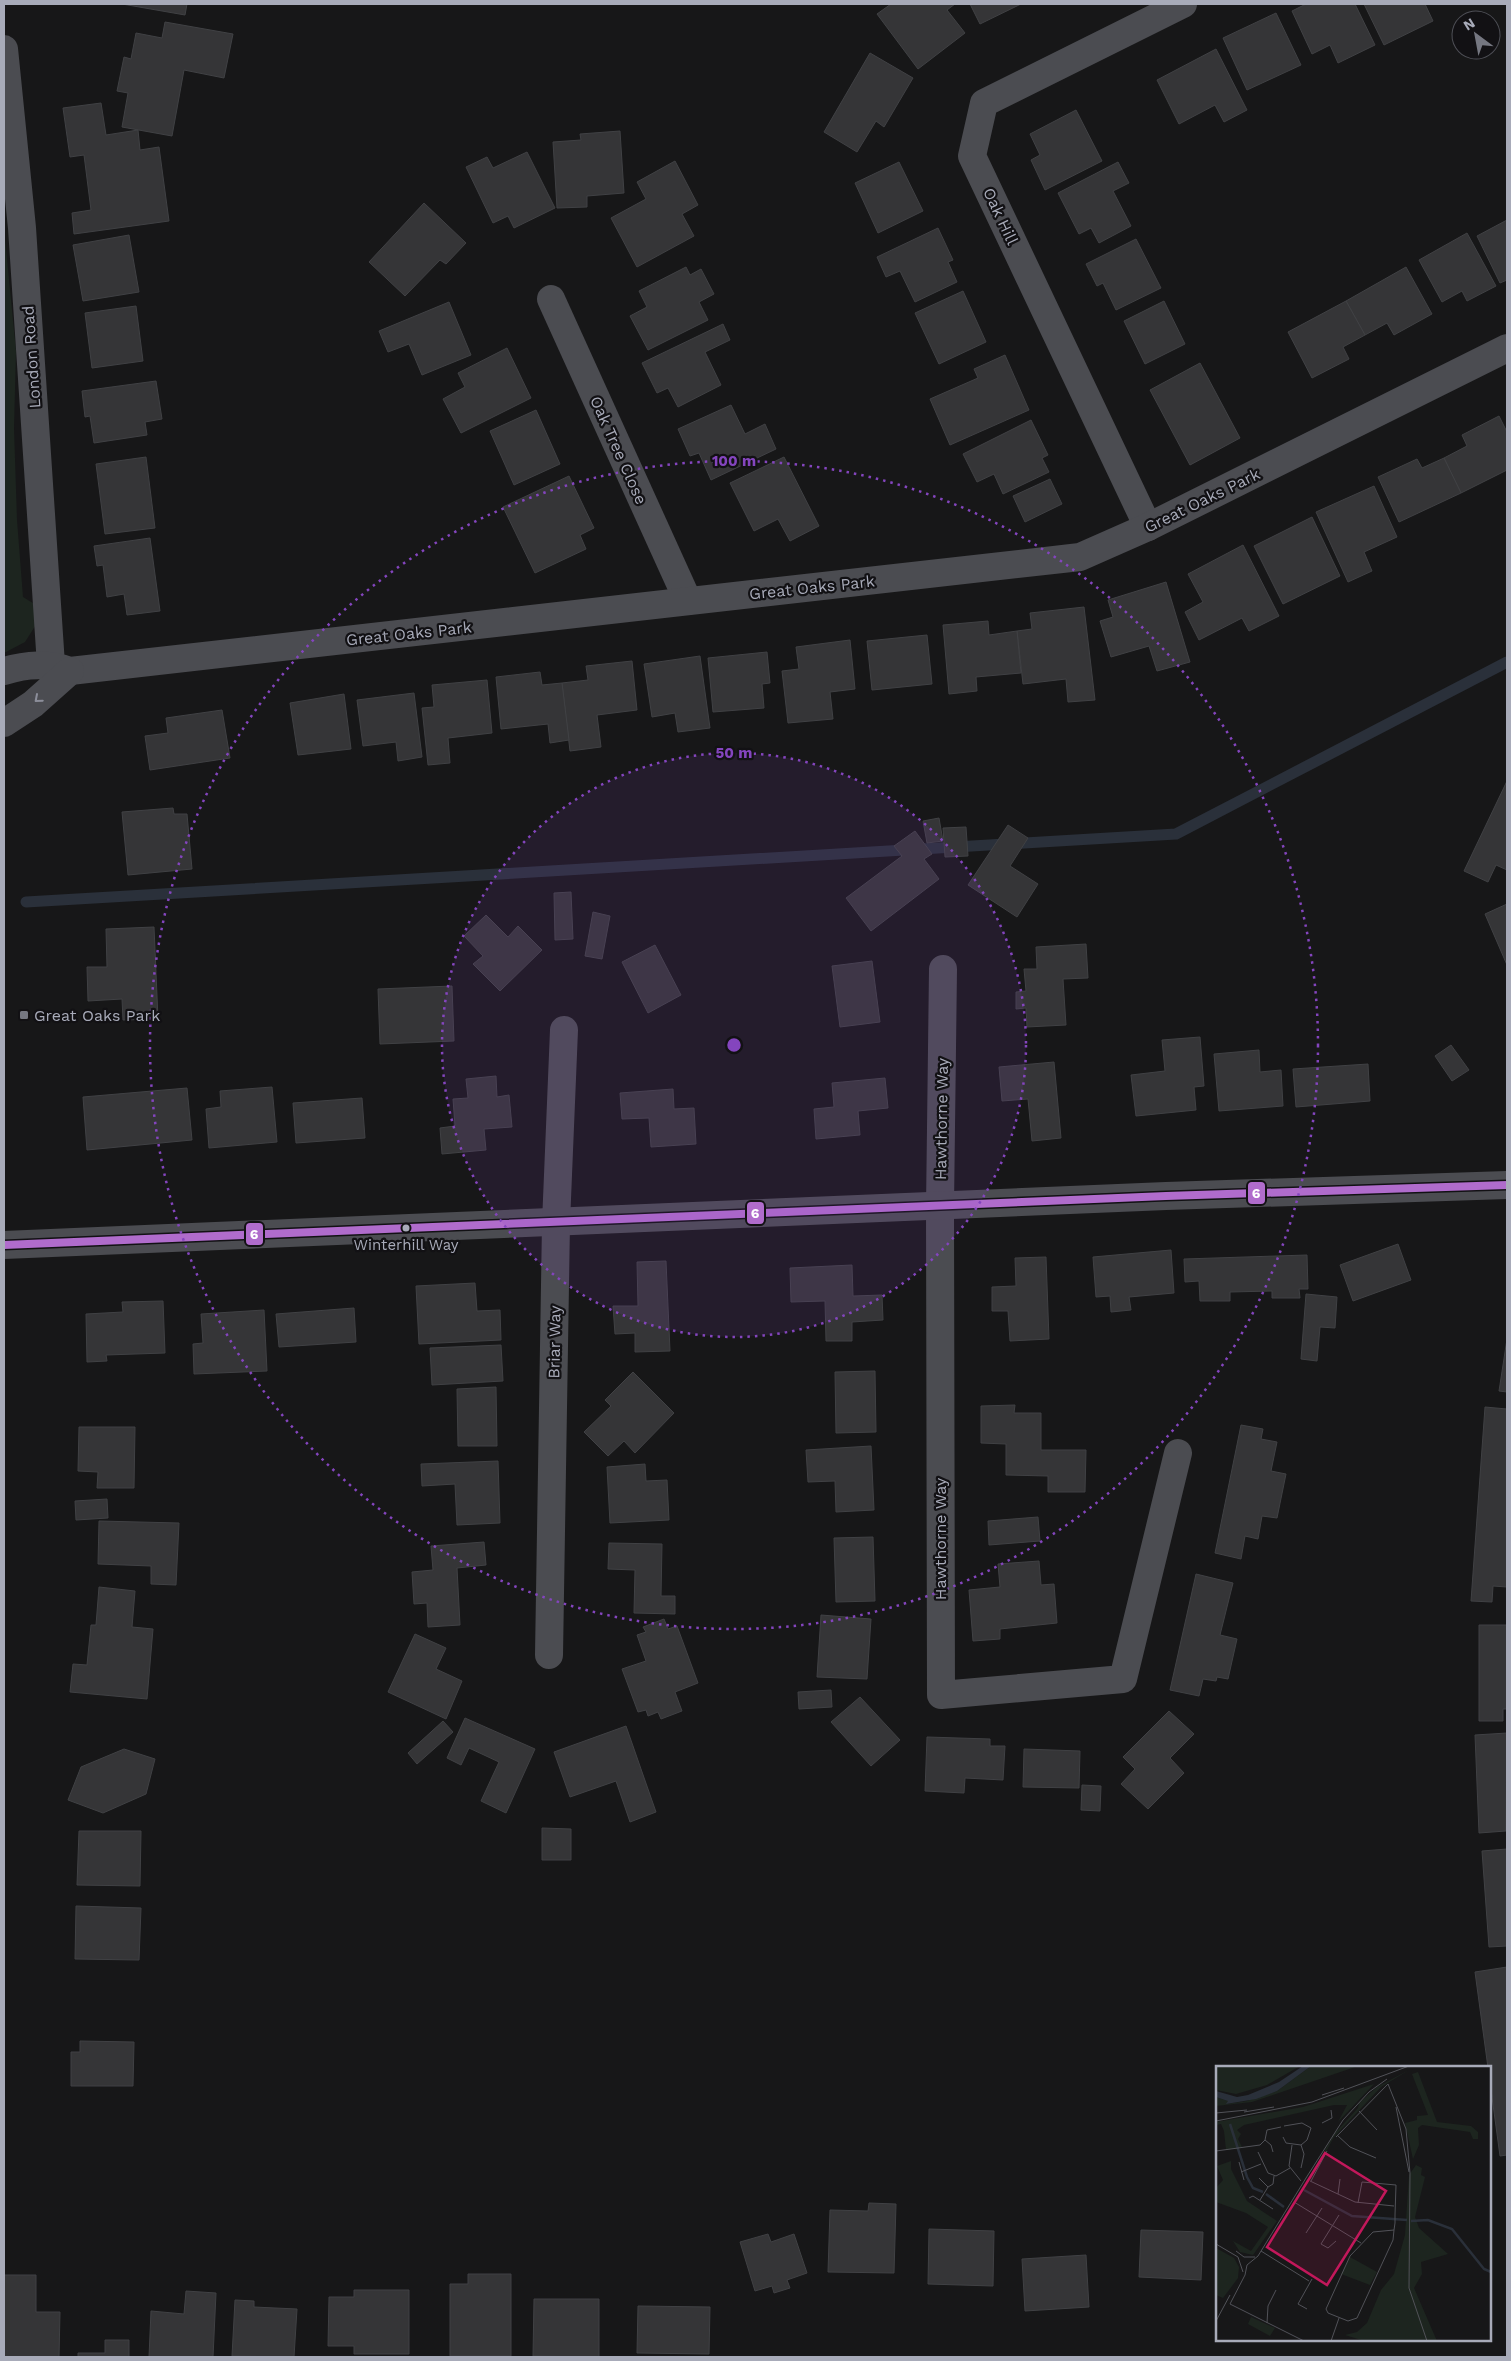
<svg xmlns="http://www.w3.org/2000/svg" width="1511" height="2361" font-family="'Work Sans',sans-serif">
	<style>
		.green { fill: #1d251f }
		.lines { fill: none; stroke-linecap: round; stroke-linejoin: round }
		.stream { stroke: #2a303a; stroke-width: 11 }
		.building { fill: #353537; stroke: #404144 }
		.street { stroke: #4b4c51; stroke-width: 28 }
		.bus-1-casing { stroke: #121114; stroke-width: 11 }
		.bus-1 { stroke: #b06ccc; stroke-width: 8 }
		.oneway { stroke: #8c8e9a }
		.ring { fill: none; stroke: #8445be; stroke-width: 2.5; stroke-dasharray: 2.5 5 }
		.poi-dot { fill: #757781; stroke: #121114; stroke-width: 2 }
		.bus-dot { fill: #a8abb9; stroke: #121114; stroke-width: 2 }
		.labels { text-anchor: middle; stroke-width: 4.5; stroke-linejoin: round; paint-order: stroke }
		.bus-label { font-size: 15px; fill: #a8abb9; stroke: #121114 }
		.street-label { font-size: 16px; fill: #a8abb9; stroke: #121114 }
		.poi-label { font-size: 16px; fill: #a8abb9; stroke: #121114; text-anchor: start }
		.inset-river { fill: none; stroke: #2a303a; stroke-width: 2.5 }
		.inset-road { fill: none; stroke: #515258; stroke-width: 1 }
		.view { fill: #c2185b; fill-opacity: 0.15; stroke: #c2185b; stroke-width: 2.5 }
		.inset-edge { fill: none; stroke: #a8abb9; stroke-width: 2.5 }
		.centre { fill: #8445be; stroke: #121114; stroke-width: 2.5 }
		.ring-label { font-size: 15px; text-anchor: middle; font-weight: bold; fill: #8445be; stroke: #121114; stroke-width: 4.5; stroke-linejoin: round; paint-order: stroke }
		.line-badge { stroke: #121114; stroke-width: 2 }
		.badge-label { font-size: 14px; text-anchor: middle; font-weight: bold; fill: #fff }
	</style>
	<rect width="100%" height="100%" fill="#171718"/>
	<path class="green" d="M4 228 16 351 14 428 17 520 23 597 36 605 39 620 25 642 6 652H4Z"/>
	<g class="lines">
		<path class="stream" d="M26 902 1176 834 1507 662"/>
	</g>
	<g class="building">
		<path d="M122 4H187L185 15Z"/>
		<path d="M891 4H955L947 10 965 33 918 69 877 14Z"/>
		<path d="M970 4H1021L980 24Z"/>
		<path d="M1306 4H1355L1375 45 1338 63 1330 45 1312 54 1292 11Z"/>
		<path d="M1364 4H1425L1433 21 1384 45Z"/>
		<path d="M1276 13 1301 65 1247 90 1223 38Z"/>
		<path d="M165 22 233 34 224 78 184 70 172 136 122 127 128 93 117 91 124 57 131 59 136 33 162 38Z"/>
		<path d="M1216 49 1247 110 1224 122 1215 105 1179 124 1157 80Z"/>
		<path d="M870 53 913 78 884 127 876 121 857 152 824 132Z"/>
		<path d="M101 103 106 135 138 130 140 150 159 147 169 221 74 234 72 213 91 210 84 155 70 157 63 108Z"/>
		<path d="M1076 110 1102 161 1045 190 1031 160 1040 155 1030 134Z"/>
		<path d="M620 131 624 193 587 196V207L557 208 553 142 581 140 580 134Z"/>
		<path d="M527 152 555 208 514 228 508 216 493 223 466 167 487 157 493 168Z"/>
		<path d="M675 161 698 205 682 214 694 236 637 267 611 218 646 199 637 182Z"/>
		<path d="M899 162 923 211 878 233 855 183Z"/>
		<path d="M1118 162 1129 183 1113 191 1131 226 1099 243 1091 228 1079 234 1058 193Z"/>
		<path d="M424 203 466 243 446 264 440 260 405 296 369 262Z"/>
		<path d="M1507 220V280L1500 283 1477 236Z"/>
		<path d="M938 228 953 260 948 262 957 282 915 302 900 271 886 277 877 257Z"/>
		<path d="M1467 233 1496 286 1467 301 1462 291 1442 302 1419 260Z"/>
		<path d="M129 235 139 292 83 301 73 245Z"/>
		<path d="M1136 239 1161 288 1116 310 1103 283 1097 286 1086 264Z"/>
		<path d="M686 267 690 275 701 269 714 294 699 302 708 320 648 350 630 316 647 307 639 291Z"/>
		<path d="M1406 267 1432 314 1394 335 1387 323 1365 335 1346 301Z"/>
		<path d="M963 291 986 342 939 364 915 313Z"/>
		<path d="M1164 301 1185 344 1145 364 1124 321Z"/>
		<path d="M1346 301 1365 335 1343 347 1349 359 1312 378 1288 332Z"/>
		<path d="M449 302 471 355 422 375 409 344 388 352 379 331Z"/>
		<path d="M136 306 143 361 92 368 85 313Z"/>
		<path d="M723 324 730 340 705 352 721 385 678 407 668 388 657 393 642 363Z"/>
		<path d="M507 348 531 398 461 433 443 399 465 387 458 373Z"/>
		<path d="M1005 355 1029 410 950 445 930 399 978 378 974 369Z"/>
		<path d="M1200 363 1240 438 1190 465 1150 390Z"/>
		<path d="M156 381 162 419 145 422 147 435 94 443 90 416 85 417 82 391Z"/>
		<path d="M731 405 745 434 765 424 776 449 711 480 699 453 690 456 678 429Z"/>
		<path d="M536 410 560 464 514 485 490 431Z"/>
		<path d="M1499 416 1507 432V470L1461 493 1444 458 1467 446 1462 435Z"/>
		<path d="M1031 420 1048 455 1042 458 1049 472 1003 494 994 474 977 482 963 454Z"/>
		<path d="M146 457 155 528 105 534 96 464Z"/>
		<path d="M784 457 819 526 790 541 778 519 754 531 730 483Z"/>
		<path d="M1444 458 1461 493 1399 522 1378 477 1417 459 1422 468Z"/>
		<path d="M569 476 594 528 580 535 586 549 535 573 503 507Z"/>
		<path d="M1050 479 1062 504 1025 522 1013 496Z"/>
		<path d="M1374 486 1397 537 1364 552 1372 571 1348 582 1316 512Z"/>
		<path d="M1312 517 1340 576 1283 604 1254 546Z"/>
		<path d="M150 538 160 611 127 615 124 594 107 597 103 565 97 566 94 546Z"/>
		<path d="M1243 545 1279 616 1249 631 1242 618 1199 640 1185 612 1203 602 1188 574Z"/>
		<path d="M1166 582 1190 662 1157 671 1149 646 1111 657 1100 621 1113 617 1108 600Z"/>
		<path d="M1084 607 1095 700 1068 702 1066 679 1023 684 1017 631 1032 629 1030 613Z"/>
		<path d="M988 621 989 635 1017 631 1021 673 976 677 977 691 949 694 943 625Z"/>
		<path d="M927 635 932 684 872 690 867 641Z"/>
		<path d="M850 640 855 689 830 692 833 719 788 723 782 671 799 669 796 647Z"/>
		<path d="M767 652 770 683 762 684 764 708 713 712 708 658Z"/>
		<path d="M700 656 710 728 678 732 675 713 652 717 644 664Z"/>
		<path d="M632 661 637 710 597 715 601 747 570 751 562 683 588 680 586 666Z"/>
		<path d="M540 672 542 685 562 683 569 740 550 743 548 724 501 729 496 677Z"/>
		<path d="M487 680 492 733 448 738 450 763 428 765 422 708 434 707 432 685Z"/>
		<path d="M414 693 422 757 398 761 396 742 363 746 357 700Z"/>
		<path d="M344 694 351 749 298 755 290 703Z"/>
		<path d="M222 710 230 758 150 770 145 736 168 733 166 718Z"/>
		<path d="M1507 781V870L1496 865 1488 882 1464 871Z"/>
		<path d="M173 808 174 814H187L192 869 128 875 122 812Z"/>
		<path d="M939 818 943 841 927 843 923 821Z"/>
		<path d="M1008 825 1028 838 1010 866 1038 884 1017 917 968 885Z"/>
		<path d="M966 827 968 856 945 857 943 828Z"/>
		<path d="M915 831 932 854 924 859 939 879 871 931 846 898 902 856 894 846Z"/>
		<path d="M571 892 573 939 555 940 554 893Z"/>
		<path d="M1507 904V965L1485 914Z"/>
		<path d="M593 912 610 916 602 959 585 956Z"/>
		<path d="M486 915 508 937 518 926 542 950 500 991 473 964 483 956 464 936Z"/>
		<path d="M154 927 158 1019 123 1020 122 999 88 1001 87 967H107L106 929Z"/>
		<path d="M1086 944 1088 978 1063 979 1066 1025 1027 1027 1026 1008 1016 1009V992L1026 991 1024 969H1037L1036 947Z"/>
		<path d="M655 945 681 995 648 1013 622 962Z"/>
		<path d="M872 961 880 1022 840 1027 832 966Z"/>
		<path d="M452 986 454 1041 380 1044 378 989Z"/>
		<path d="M1200 1037 1204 1086 1194 1087 1196 1110 1136 1116 1131 1075 1165 1071 1162 1040Z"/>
		<path d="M1451 1045 1469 1070 1452 1081 1435 1056Z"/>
		<path d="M1259 1050 1260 1072 1281 1070 1283 1106 1219 1111 1214 1054Z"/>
		<path d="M1054 1062 1061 1138 1032 1141 1028 1099 1002 1101 999 1067Z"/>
		<path d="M1368 1064 1370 1101 1296 1107 1293 1069Z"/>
		<path d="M496 1076 497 1097 509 1095 512 1127 484 1129 486 1150 442 1154 440 1128 455 1126 453 1099 468 1098 466 1079Z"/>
		<path d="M885 1078 888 1108 858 1111 860 1135 816 1139 814 1109 834 1107 832 1083Z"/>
		<path d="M272 1087 277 1142 209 1148 206 1109 221 1107 220 1091Z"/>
		<path d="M187 1088 192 1140 87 1150 83 1097Z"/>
		<path d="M673 1089 674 1109 694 1108 696 1144 651 1147 649 1118 622 1119 620 1093Z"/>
		<path d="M362 1098 365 1138 296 1143 293 1103Z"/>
		<path d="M1398 1244 1411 1280 1353 1301 1340 1265Z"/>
		<path d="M1171 1250 1174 1293 1129 1297 1131 1310 1111 1312 1110 1296 1096 1297 1093 1257Z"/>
		<path d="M1307 1255 1308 1289H1299L1300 1298H1272V1291L1230 1292V1301H1200L1199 1281 1185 1282 1184 1259Z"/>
		<path d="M1046 1257 1049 1339 1010 1341 1008 1311H992V1287L1016 1286 1015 1258Z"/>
		<path d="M666 1261 670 1351 635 1352V1333L615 1334 613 1306H638L637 1262Z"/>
		<path d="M852 1265 853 1296 882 1295 883 1320 852 1322V1341H826L825 1301 791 1302 790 1268Z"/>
		<path d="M475 1283 477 1311 500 1310 501 1340 419 1344 416 1286Z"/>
		<path d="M1306 1294 1337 1297 1335 1328 1320 1327 1317 1361 1301 1359Z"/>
		<path d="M163 1301 165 1353 106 1355 107 1361 87 1362 86 1314 123 1312 122 1302Z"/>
		<path d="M354 1308 356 1342 279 1347 276 1314Z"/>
		<path d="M264 1310 267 1371 194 1374 193 1344 203 1343 201 1314Z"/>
		<path d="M1507 1339V1392L1499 1391Z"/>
		<path d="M501 1345 503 1381 432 1385 430 1348Z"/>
		<path d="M875 1371 876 1432 836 1433 835 1372Z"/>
		<path d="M633 1372 674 1413 635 1453 624 1441 608 1456 584 1432 611 1406 605 1400Z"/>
		<path d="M496 1387 497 1446H458L457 1389Z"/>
		<path d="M1015 1405 1014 1413H1041V1450H1086L1085 1492H1048V1476L1006 1475V1444L981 1443V1406Z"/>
		<path d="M1485 1407 1507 1409V1587L1493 1586 1492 1602 1471 1601Z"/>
		<path d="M1241 1425 1263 1429 1261 1439 1277 1442 1271 1471 1286 1474 1277 1518 1262 1516 1258 1539 1245 1536 1241 1559 1215 1553Z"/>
		<path d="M79 1427H135L134 1488H97L98 1472 78 1471Z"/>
		<path d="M871 1446 874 1510 836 1512 835 1481 808 1482 806 1450Z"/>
		<path d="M498 1461 500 1523 457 1525 455 1484 422 1486 421 1464Z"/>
		<path d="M645 1464 646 1481 667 1480 669 1520 610 1523 607 1467Z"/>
		<path d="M107 1499 108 1518 76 1520 75 1501Z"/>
		<path d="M1038 1517 1040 1541 989 1545 988 1521Z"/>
		<path d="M99 1521 179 1523 176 1585 151 1584V1566L98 1564Z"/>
		<path d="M873 1537 875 1601 836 1602 834 1538Z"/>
		<path d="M484 1542 486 1565 457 1568 460 1625 428 1627 427 1603 414 1604 412 1572 433 1570 431 1546Z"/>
		<path d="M609 1543 662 1544 661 1596H675V1614L634 1613 635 1570 608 1569Z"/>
		<path d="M1039 1561 1041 1585 1054 1584 1057 1623 1000 1629V1639L973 1641 969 1590 1000 1587 998 1564Z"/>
		<path d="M1196 1574 1233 1583 1220 1635 1237 1639 1228 1679 1217 1677 1216 1681 1203 1679 1199 1696 1170 1690Z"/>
		<path d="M99 1587 135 1591 132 1627 153 1629 147 1699 70 1692 73 1664 87 1665 91 1625H96Z"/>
		<path d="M821 1615 871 1619 867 1679 817 1677Z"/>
		<path d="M664 1619 668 1629 677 1626 698 1683 675 1692 682 1711 661 1719 658 1712 648 1716 646 1710 638 1712 622 1669 646 1661 637 1635 646 1632 643 1627Z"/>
		<path d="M1479 1625H1507V1709H1503V1721H1479Z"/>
		<path d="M415 1634 446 1648 436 1669 462 1681 446 1719 388 1692Z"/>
		<path d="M831 1690 832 1707 799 1709 798 1692Z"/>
		<path d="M860 1697 900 1740 871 1766 831 1722Z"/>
		<path d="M1169 1711 1194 1734 1170 1758 1184 1773 1148 1809 1121 1784 1135 1769 1123 1757Z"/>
		<path d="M465 1718 535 1749 506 1813 481 1801 499 1762 469 1748 461 1765 447 1758Z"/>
		<path d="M443 1721 453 1732 417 1764 408 1753Z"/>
		<path d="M626 1726 656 1812 630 1822 616 1781 570 1797 554 1752Z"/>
		<path d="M1507 1733 1506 1831 1479 1833 1475 1735Z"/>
		<path d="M927 1737 990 1739V1746H1005L1003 1780 965 1778 964 1793 925 1791Z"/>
		<path d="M124 1749 155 1759 146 1794 103 1813 68 1800 81 1767Z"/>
		<path d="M1024 1749 1080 1751 1079 1788 1023 1787Z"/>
		<path d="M1082 1785 1101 1786 1100 1811 1081 1810Z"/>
		<path d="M542 1828 571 1829V1860H542Z"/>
		<path d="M79 1831H141L140 1886 77 1885Z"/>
		<path d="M1507 1849V1946L1489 1947 1482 1851Z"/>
		<path d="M76 1906 141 1908 139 1960 75 1959Z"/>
		<path d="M1507 1967V2155L1500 2156 1475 1972Z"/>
		<path d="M80 2041 134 2042 133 2086H71V2052H80Z"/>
		<path d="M869 2203 896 2204 894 2273 828 2272 830 2210 868 2211Z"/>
		<path d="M929 2229 994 2231 993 2286 928 2284Z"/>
		<path d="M1141 2230 1203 2232 1201 2280 1139 2277Z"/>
		<path d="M768 2234 771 2242 794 2234 807 2273 787 2280 790 2288 774 2293 772 2286 755 2291 740 2242Z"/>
		<path d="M1086 2255 1089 2307 1025 2311 1022 2259Z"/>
		<path d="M468 2274H511V2356H450V2284H468Z"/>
		<path d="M4 2275H36V2312H60L59 2357H4Z"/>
		<path d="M354 2290H409V2354H354V2346H328L329 2297H354Z"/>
		<path d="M186 2291 216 2293 213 2357H149L151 2311 184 2314Z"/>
		<path d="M534 2299H599V2357L533 2356Z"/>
		<path d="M235 2300 254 2301V2307L297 2309 294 2357 232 2356Z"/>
		<path d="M638 2306 710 2307 709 2354 637 2353Z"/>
		<path d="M105 2340H129V2357H78V2353H105Z"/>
	</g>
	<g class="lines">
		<g class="street">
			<path d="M4 49 22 228 51 665"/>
			<path d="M551 299 688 601"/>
			<path d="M1148 527 972 156 984 103 1183 4"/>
			<path d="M4 671C28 664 47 663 70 671L1080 557 1148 527 1507 348"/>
			<path d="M4 723 33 704 70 671"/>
			<path d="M943 969 940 1207 941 1695 1123 1679 1178 1453"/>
			<path d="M4 1245 1166 1196 1507 1185"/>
			<path d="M549 1655 556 1223 564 1030"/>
		</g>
		<g class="bus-1-casing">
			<path id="bus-1" d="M4 1245 1166 1196 1507 1185"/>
		</g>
		<use href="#bus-1" class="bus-1"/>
	</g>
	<defs><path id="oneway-chevron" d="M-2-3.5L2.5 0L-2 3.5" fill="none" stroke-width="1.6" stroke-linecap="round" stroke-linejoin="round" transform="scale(1.25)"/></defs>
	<use class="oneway" href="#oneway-chevron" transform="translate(38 699) rotate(139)"/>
	<circle cx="734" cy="1045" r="292" fill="#8445be" fill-opacity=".12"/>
	<g class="ring">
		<circle cx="734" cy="1045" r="292"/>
		<circle cx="734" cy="1045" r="584"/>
	</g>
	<rect class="poi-dot" x="19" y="1010" width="10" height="10" rx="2.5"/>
	<circle class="bus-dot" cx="406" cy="1228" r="4.5"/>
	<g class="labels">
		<g class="bus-label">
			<text x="406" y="1250">Winterhill Way</text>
		</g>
		<g class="street-label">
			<text transform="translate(1001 216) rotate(65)" y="6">Oak Hill</text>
			<text transform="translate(31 357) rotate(-94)" y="6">London Road</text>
			<text transform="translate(619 450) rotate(66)" y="6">Oak Tree Close</text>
			<text transform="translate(1202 500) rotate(-26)" y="6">Great Oaks Park</text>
			<text transform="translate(812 587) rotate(-6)" y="6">Great Oaks Park</text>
			<text transform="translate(409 633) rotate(-6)" y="6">Great Oaks Park</text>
			<text transform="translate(941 1119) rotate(-89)" y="6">Hawthorne Way</text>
			<text transform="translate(554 1342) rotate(-89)" y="6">Briar Way</text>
			<text transform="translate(940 1539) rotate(-90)" y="6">Hawthorne Way</text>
		</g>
		<g class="poi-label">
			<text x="34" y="1021">Great Oaks Park</text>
		</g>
	</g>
	<g transform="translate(1216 2066)">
		<rect width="275" height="275" fill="#171718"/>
		<path d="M0 0H84L51 19 20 28 0 24ZM95 0H142L36 36 0 40V31L13 35 11 38 31 35 61 25ZM193 4 165 21 118 71 95 113H92L119 67 142 42 143 37 161 21ZM202 6 221 56 255 60 262 66V73H257L254 66 206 59 202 62 203 79 197 93 189 57 201 54V50L212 49 196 8ZM158 18 122 56 131 39H118L28 59 21 64 25 68 22 73 26 81 10 84 8 65 5 58 0 59V56L87 41ZM15 95V103L31 135 61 155 37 189 24 186 17 175 35 185 52 161 30 147 0 136V122L7 114 1 100ZM200 99 206 102 205 109 209 111 199 151 203 162 232 188 205 196 206 208 198 222 221 275H148L129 269 141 266 151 257 165 224 178 208 189 169 193 109ZM0 182 18 192 23 201 22 212 7 232 0 229ZM134 191 161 206 154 219 125 208ZM35 251 59 262 54 270 32 258Z" fill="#1d251f"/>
		<path d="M87 0H95L61 25 40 33 10 38 12 35 0 31V25L21 31 32 29 63 16Z" fill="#2a303a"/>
		<path class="inset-river" d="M14 58 31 111 37 122 47 126M88 124 136 150 191 154M50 128 68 141M195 155 212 154 236 163 268 203 275 206"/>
		<path class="inset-road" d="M106 29 128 22M180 41 193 106M143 45 161 64M28 46 58 41M0 47 31 44M0 55 96 36 193 0M106 57 116 52 115 44M68 60 86 57 95 62M121 69 134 81 160 92M67 71 70 77 85 79 91 74 95 62M120 71 172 18 190 63 194 107 193 222 211 275M49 74 55 79 57 86M76 79 73 100 85 115M85 79 88 88 85 102M0 85 44 79 49 74 51 64 65 61M42 86 52 107 60 110 74 102M23 96 28 114M25 106 45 98M43 112 52 121 57 118 58 110M90 112 127 54 153 26 171 13M94 115 139 136 178 140M95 115 111 85M122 128 124 113M33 132 37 130 57 143M44 134 52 121M78 136 145 177M142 137 146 116 180 119 179 149V157L178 164 177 174 141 252 132 255 112 247 110 243 134 190 157 166 178 164M90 167 106 142M120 175 112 182 105 178 123 149M0 178 22 191 27 206M20 185 28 191H39M45 185 93 215M14 238 29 209 31 199 42 190 90 112M14 238 88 275M91 243 82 238 96 213M0 255 14 229M51 257 52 240 60 224M115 275 123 252"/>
		<path class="view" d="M109 87 170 125 111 219 51 181Z"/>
		<rect width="275" height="275" class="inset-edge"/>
	</g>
	<circle cx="734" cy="1045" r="8" class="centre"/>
	<g class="ring-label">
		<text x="734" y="466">100 m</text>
		<text x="734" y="758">50 m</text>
	</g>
	<g class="line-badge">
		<rect x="1247" y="1181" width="19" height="24" rx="5" fill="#b06ccc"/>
		<rect x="746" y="1201" width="19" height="24" rx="5" fill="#b06ccc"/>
		<rect x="245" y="1222" width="19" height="24" rx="5" fill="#b06ccc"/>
	</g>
	<g class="badge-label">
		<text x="1256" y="1198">6</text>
		<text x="755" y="1218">6</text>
		<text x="254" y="1239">6</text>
	</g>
	<rect width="1511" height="2361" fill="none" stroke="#a8abb9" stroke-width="10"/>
	<g transform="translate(1476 35) rotate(328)"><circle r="24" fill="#121114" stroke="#4e4f56"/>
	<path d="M0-4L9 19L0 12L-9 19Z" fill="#757781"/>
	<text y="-8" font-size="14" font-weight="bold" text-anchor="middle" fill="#a8abb9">N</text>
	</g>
</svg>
